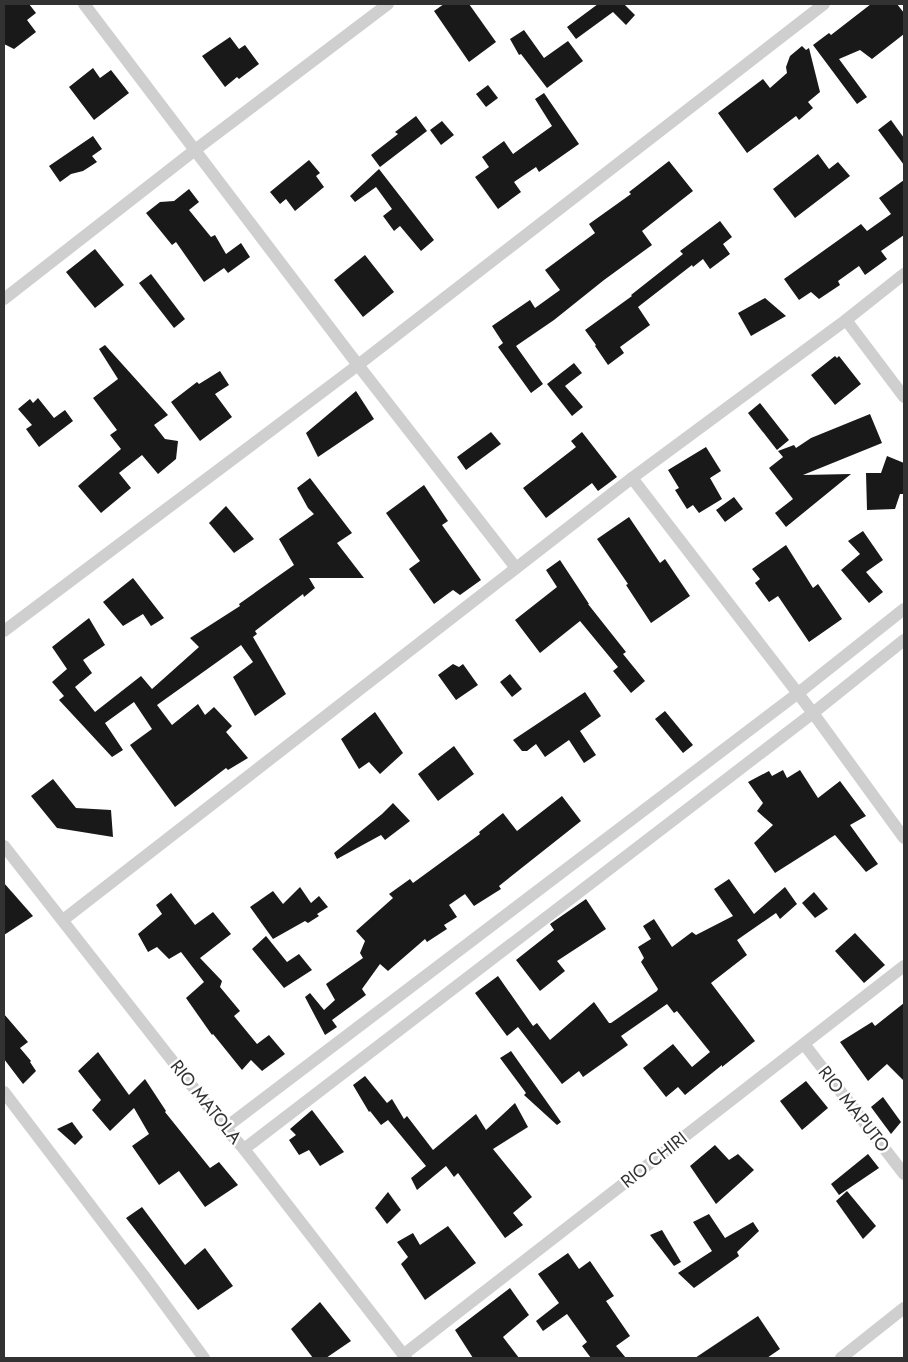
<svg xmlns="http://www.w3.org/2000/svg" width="908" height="1362" font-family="Jost,sans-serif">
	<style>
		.building { fill: #191919 }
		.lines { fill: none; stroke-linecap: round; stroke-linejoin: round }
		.minor { stroke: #cfcfcf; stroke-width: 12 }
		.labels { text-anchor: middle; stroke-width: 5; stroke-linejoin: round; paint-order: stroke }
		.street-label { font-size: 18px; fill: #323232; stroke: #fff }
	</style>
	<rect width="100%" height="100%" fill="#fff"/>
	<g class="building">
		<path d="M4 4H29L36 13 27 20 36 32 14 49 4 44Z"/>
		<path d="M444 4H469L496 42 469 62 434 11Z"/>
		<path d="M598 4H624L635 15 626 25 613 12 576 39 567 27Z"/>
		<path d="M871 4H897L904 13V34L872 59 860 50 839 59 867 97 857 104 813 45 829 33 831 35Z"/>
		<path d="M524 30 544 58 568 41 583 61 547 88 521 54 519 55 510 39Z"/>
		<path d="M230 37 239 49 245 45 259 64 239 79 237 77 225 87 202 56Z"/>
		<path d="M802 46 806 50 809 48 820 92 808 102 813 108 799 120 796 116 747 153 718 113 763 79 770 88 787 73 786 67 790 56Z"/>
		<path d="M93 68 100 78 111 70 129 93 94 120 69 87Z"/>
		<path d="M488 85 498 98 486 107 476 94Z"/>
		<path d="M544 93 579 144 539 172 536 167 514 182 521 192 498 209 475 177 489 167 482 157 504 141 513 154 552 126 535 99Z"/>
		<path d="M416 116 427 131 380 167 371 155 398 134 395 132Z"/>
		<path d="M891 120 904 138V165L878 130Z"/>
		<path d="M442 121 454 135 441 145 430 130Z"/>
		<path d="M93 136 102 149 92 156 97 162 83 171 71 174 60 182 49 166Z"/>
		<path d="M818 154 829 169 838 162 850 176 795 218 773 189Z"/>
		<path d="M309 160 320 173 316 176 324 187 295 211 286 199 280 204 270 192Z"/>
		<path d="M669 161 693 191 642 231 652 245 604 280 554 320 516 346 543 384 531 393 498 347 503 343 492 326 530 300 535 308 560 290 545 270 595 233 589 224 631 194 629 192Z"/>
		<path d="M379 169 434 240 421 251 400 226 394 231 383 216 392 209 376 187 355 202 350 196Z"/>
		<path d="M904 180V235L881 251 887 259 865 275 859 266 838 281 840 285 819 299 811 292 799 300 784 279 861 224 867 231 891 214 879 198Z"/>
		<path d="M189 189 199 202 189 210 211 237 215 235 226 254 241 243 250 257 228 273 224 268 204 282 176 242 172 245 146 213 160 202 174 201Z"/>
		<path d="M720 221 732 237 723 244 730 254 710 269 703 259 693 267 692 265 638 307 650 325 620 347 624 353 608 365 595 346 596 345 585 330 632 296 631 295 683 254 680 251Z"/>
		<path d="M95 249 124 285 95 308 66 272Z"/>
		<path d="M365 255 394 292 363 317 334 280Z"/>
		<path d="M151 274 185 319 174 328 139 283Z"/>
		<path d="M765 298 786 316 751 336 738 313Z"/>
		<path d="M105 345 168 415 154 425 165 439 178 441 176 459 158 474 142 455 119 473 131 488 101 513 78 486 121 449 110 435 117 430 93 398 118 379 99 349Z"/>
		<path d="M835 356 837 358 839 356 861 384 835 405 811 375Z"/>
		<path d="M574 363 582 373 565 386 583 407 572 416 547 384Z"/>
		<path d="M220 371 229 385 215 394 232 417 200 441 171 402 197 382 199 384Z"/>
		<path d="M356 391 374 419 318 457 306 433Z"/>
		<path d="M38 398 54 418 65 410 73 421 39 447 26 429 32 425 18 409 30 399 33 403Z"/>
		<path d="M760 403 789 440 777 450 748 413Z"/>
		<path d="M870 414 882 443 803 475 851 474 786 527 775 513 793 499 769 468 783 457 778 451 794 445 796 448 811 438Z"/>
		<path d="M491 432 501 444 466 470 457 457Z"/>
		<path d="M582 432 617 477 598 491 592 483 546 518 523 488 576 447 571 441Z"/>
		<path d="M706 447 721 471 710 478 722 499 699 513 693 505 687 509 675 490 679 488 668 470Z"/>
		<path d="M887 456 904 463V494H900L895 509 867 510 866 473H881Z"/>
		<path d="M310 478 352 533 337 543 364 578H309L315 588 304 597 303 594 255 631 257 634 253 637 286 694 255 716 233 677 253 662 241 645 157 705 172 725 198 704 205 715 214 707 232 726 226 732 248 758 228 770 226 768 175 807 130 745 152 729 134 702 105 723 123 750 112 757 59 700 64 696 52 682 67 669 52 647 89 618 105 645 83 660 92 673 75 687 95 712 141 676 152 689 199 647 190 638 240 606 239 604 294 565 279 539 314 514 308 508 297 488Z"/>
		<path d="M424 485 448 521 442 525 481 580 460 595 453 590 434 604 409 569 420 561 386 513Z"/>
		<path d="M734 497 743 509 725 522 716 510Z"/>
		<path d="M226 506 254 539 234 553 209 523Z"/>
		<path d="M629 517 660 563 665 559 690 596 651 623 626 585 628 584 597 539Z"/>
		<path d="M863 531 883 560 866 572 883 592 869 603 841 570 860 554 848 541Z"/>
		<path d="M786 545 813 588 818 584 842 619 809 642 778 596 769 602 755 583 760 579 752 569Z"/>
		<path d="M560 560 589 604H588L626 652 623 654 645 681 631 693 613 671 618 667 580 621 540 653 515 620 557 587 546 570Z"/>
		<path d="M133 578 164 618 151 626 143 614 123 626 103 602Z"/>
		<path d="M453 664 459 667 463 664 478 685 456 700 438 675Z"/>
		<path d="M510 674 522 689 512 697 500 682Z"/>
		<path d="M585 692 601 716 580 731 596 755 584 763 569 740 545 757 536 744 527 751H522L513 740Z"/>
		<path d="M665 711 693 745 683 753 655 719Z"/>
		<path d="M375 712 403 753 380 774 369 762 359 769 341 739Z"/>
		<path d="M454 746 474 774 438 801 418 774Z"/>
		<path d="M783 770 787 778 800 770 818 798 840 781 866 816 850 825 878 864 866 872 835 835 775 873 754 843 773 825 757 811 763 803 748 782 769 771 772 776Z"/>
		<path d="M53 779 76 808 111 810 113 837 57 828 31 796Z"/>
		<path d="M562 796 581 821 499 886 501 889 474 906 465 894 449 905 457 917 444 925 447 929 427 942 425 939 388 971 380 964 362 989 366 995 332 1020 337 1027 325 1035 305 997 310 993 324 1010 335 1000 326 984 363 958 360 953 365 941 356 931 393 898 389 894 410 879 413 883 480 834 479 832 503 813 517 831Z"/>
		<path d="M393 803 410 821 385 840 381 835 337 859 334 853 382 814Z"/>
		<path d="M729 879 754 914 785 887 797 904 780 919 776 913 737 940 747 955 711 983 755 1041 722 1067V1065L685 1095 678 1087 666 1097 643 1068 673 1044 692 1067 710 1052 677 1011 674 1013 667 1004 621 1036 628 1045 583 1077 579 1071 562 1084 518 1027 507 1036 475 993 498 976 533 1026 537 1023 550 1040 594 1002 609 1023H611L657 991 658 989 641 962 644 958 638 947 651 939 643 926 654 919 672 947 692 932 696 935 733 916 714 889Z"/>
		<path d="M4 883 33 916 4 935Z"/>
		<path d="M300 887 311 903 319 896 328 907 317 914 319 916 308 923 305 921 273 939 250 907 273 891 283 904Z"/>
		<path d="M814 892 828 909 815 918 802 903Z"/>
		<path d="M171 893 195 925 213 912 231 934 200 958 222 981 220 987 240 1011 234 1016 257 1044 269 1035 285 1054 262 1071 251 1060 242 1070 213 1034 212 1035 186 998 204 982 181 952 169 959 157 947 148 952 138 934 162 914 156 905Z"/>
		<path d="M586 899 606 929 557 961 565 971 540 991 516 960 554 930 550 924Z"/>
		<path d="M855 933 885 965 864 983 835 951Z"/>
		<path d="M266 936 287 962 299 954 312 970 284 988 252 949Z"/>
		<path d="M904 1003V1081L887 1064 868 1081 840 1042 872 1022 875 1026Z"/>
		<path d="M4 1014 28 1042 20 1048 31 1061 30 1062 36 1071 23 1084 4 1059Z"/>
		<path d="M511 1051 561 1122 557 1125 524 1095 526 1093 500 1058Z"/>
		<path d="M98 1052 129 1095 145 1079 166 1111 165 1112 210 1168 219 1162 238 1185 205 1207 179 1171 159 1185 132 1146 149 1134 134 1108 110 1131 92 1110 101 1100 78 1071Z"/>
		<path d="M365 1076 387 1103 392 1099 404 1119 407 1116 433 1150 476 1114 486 1130 515 1103 528 1127 493 1149 532 1197 513 1213 523 1225 505 1238 458 1173 454 1177 446 1166 417 1190 411 1178 426 1166 388 1120 381 1125 370 1111 369 1112 353 1085Z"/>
		<path d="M806 1081 828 1108 802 1130 780 1101Z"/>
		<path d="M883 1097 901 1122 891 1134 871 1107Z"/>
		<path d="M312 1110 344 1152 320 1166 309 1150 299 1155 289 1140 296 1135 290 1129Z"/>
		<path d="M72 1122 83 1137 75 1145 57 1129Z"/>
		<path d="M715 1145 729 1160 738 1154 754 1170 716 1204 690 1166Z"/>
		<path d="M868 1154 879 1168 839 1195 831 1184Z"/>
		<path d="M847 1191 876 1226 863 1239 836 1201Z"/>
		<path d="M388 1192 401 1210 387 1224 375 1208Z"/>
		<path d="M142 1207 185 1265 205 1248 233 1286 198 1310 126 1218Z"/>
		<path d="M709 1214 725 1238 753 1222 759 1231 737 1252 739 1256 694 1288 678 1273 712 1251 693 1222Z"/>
		<path d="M448 1226 476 1263 425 1300 401 1264 408 1257 397 1242 413 1233 420 1245Z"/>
		<path d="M662 1230 681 1262 674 1266 650 1235Z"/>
		<path d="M568 1253 579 1269 590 1261 614 1296 606 1301 630 1336 616 1346 626 1358H591L582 1346 587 1342 567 1314 543 1331 536 1321 559 1303 538 1274Z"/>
		<path d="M510 1288 529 1315 503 1337 519 1358H473L455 1330Z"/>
		<path d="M320 1302 351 1341 326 1358H313L291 1329Z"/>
		<path d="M758 1316 780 1349 767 1358H695Z"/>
	</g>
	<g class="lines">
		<g class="minor">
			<path d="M84 4 358 365 516 568"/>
			<path d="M4 299 195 150 388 4"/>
			<path d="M846 320 904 397"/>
			<path d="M632 478 813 713 904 838"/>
			<path d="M4 631 358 365 824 4"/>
			<path d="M4 846 225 1128 244 1149 406 1358"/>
			<path d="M63 920 632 478 846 320 904 274"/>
			<path d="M804 1044 904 1174"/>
			<path d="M4 1092 144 1276 204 1358"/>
			<path d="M225 1128 797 694 904 609"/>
			<path d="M244 1149 813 713 904 640"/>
			<path d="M403 1355 904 966"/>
			<path d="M841 1358 904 1308"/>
		</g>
	</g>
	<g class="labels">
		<g class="street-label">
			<text transform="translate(206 1102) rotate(51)" y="6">RIO MATOLA</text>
			<text transform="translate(854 1109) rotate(52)" y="6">RIO MAPUTO</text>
			<text transform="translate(654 1160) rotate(-38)" y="6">RIO CHIRI</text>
		</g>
	</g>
	<rect width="908" height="1362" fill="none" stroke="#323232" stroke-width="10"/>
</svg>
